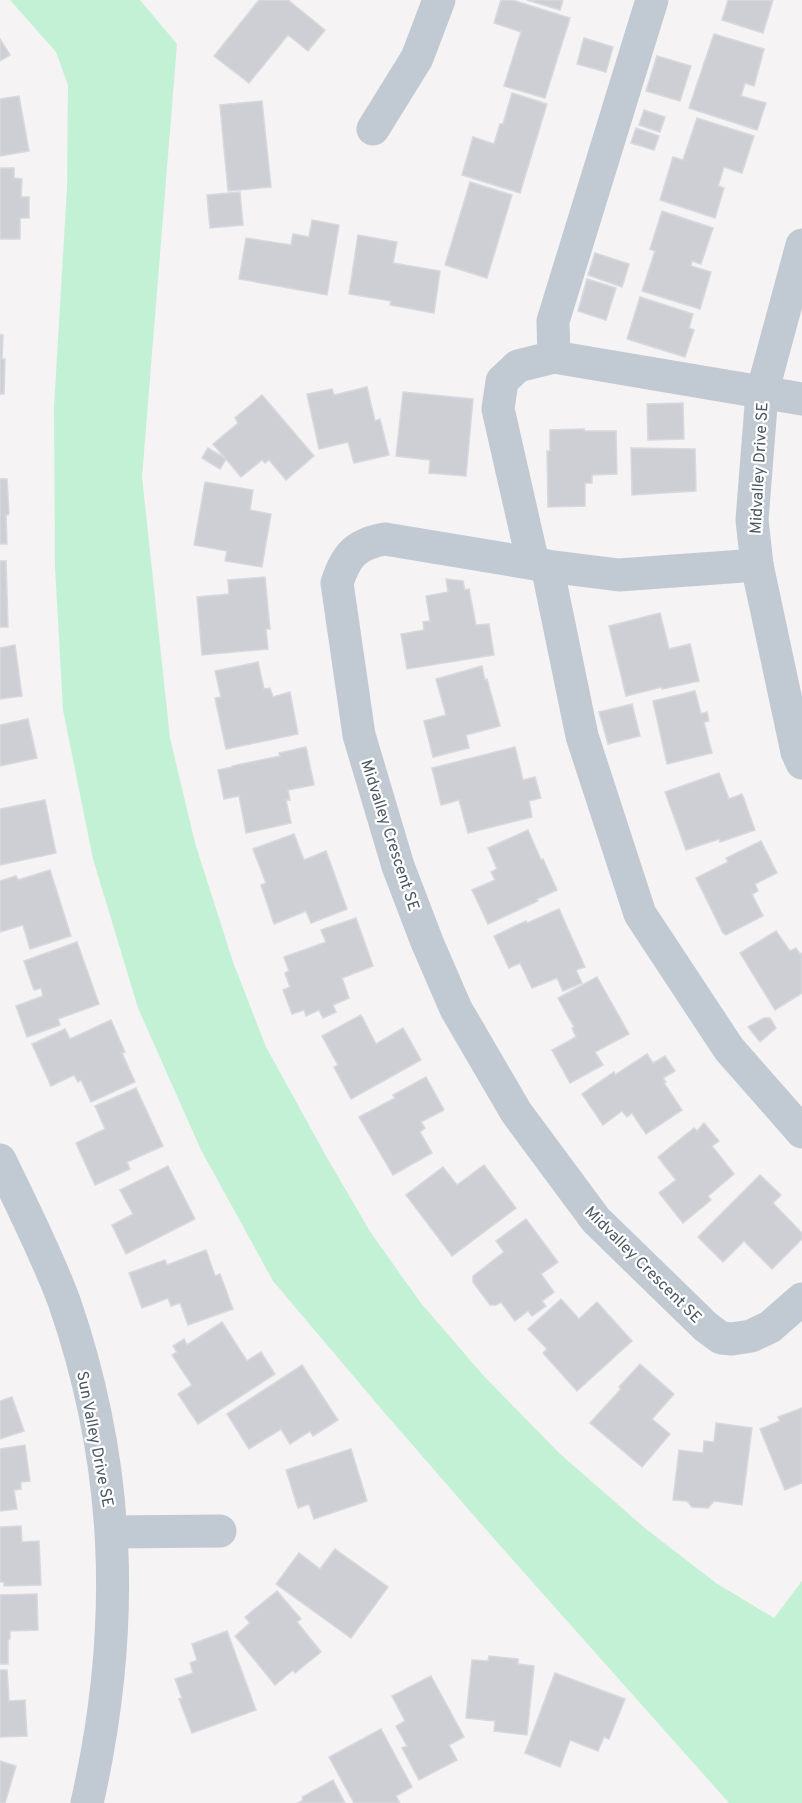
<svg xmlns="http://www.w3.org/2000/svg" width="802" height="1803" font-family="Overpass,sans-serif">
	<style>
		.green { fill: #c3f1d5 }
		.building { fill: #cdcfd5; stroke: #d7d9de; stroke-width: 1.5 }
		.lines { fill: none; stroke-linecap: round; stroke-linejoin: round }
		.minor { stroke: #c1cad2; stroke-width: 33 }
		.labels { text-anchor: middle; stroke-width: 4.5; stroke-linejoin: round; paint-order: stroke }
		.street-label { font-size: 16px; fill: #4a5661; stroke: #fff }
	</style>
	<rect width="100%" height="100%" fill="#f5f3f3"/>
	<path class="green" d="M10 0H140L177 44 142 477 170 738 195 843 233 962 266 1047 326 1156 371 1233 420 1302 482 1374 559 1453 646 1529 716 1583 774 1618 802 1581V1803H729L489 1533 383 1411 273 1281 201 1150 138 1008 93 859 63 710 55 566 54 407 67 188 68 85 56 52Z"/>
	<g class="building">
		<path d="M259 0H288L325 30 308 51 288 35 249 83 214 56Z"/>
		<path d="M501 0H512L570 18 545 98 504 86 521 32 494 23Z"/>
		<path d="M527 0H563L560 10Z"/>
		<path d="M728 0H773L763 33 722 20Z"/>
		<path d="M714 34 764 49 754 86 745 83 741 96 766 103 757 130 689 108Z"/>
		<path d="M584 38 613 47 606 72 577 64Z"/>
		<path d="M0 39 10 55 0 61Z"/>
		<path d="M657 56 691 66 680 101 646 91Z"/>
		<path d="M512 93 547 104 520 193 462 175 473 137 494 144 500 124H503Z"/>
		<path d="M19 96 29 151 0 156V99Z"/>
		<path d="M262 101 271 187 228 191 220 105Z"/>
		<path d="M644 110 665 117 660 132 639 125Z"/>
		<path d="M697 118 754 136 742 173 724 167 718 186 724 188 715 218 660 200 673 157 683 160Z"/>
		<path d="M636 128 659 136 654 150 631 143Z"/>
		<path d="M0 168H14V178L22 179 21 197H29V218H20V239H0Z"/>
		<path d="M470 182 512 195 487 278 445 265Z"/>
		<path d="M240 192 243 225 210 228 207 195Z"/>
		<path d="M662 211 713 228 701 264 692 261 691 266 711 272 700 309 642 291 655 251 650 249Z"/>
		<path d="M312 220 339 225 327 295 239 279 246 238 291 245 293 234 309 237Z"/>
		<path d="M358 235 397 242 393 263 440 271 434 313 390 305 391 301 349 294Z"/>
		<path d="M595 253 629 264 622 287 588 275Z"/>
		<path d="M587 279 616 288 606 320 578 311Z"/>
		<path d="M640 297 693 314 689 328 694 330 685 357 627 339Z"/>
		<path d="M0 335H3L2 359H5L4 394H0Z"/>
		<path d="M367 387 375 421 380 419 389 455 354 463 348 442 319 449 307 394 332 389 334 395Z"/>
		<path d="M403 392 473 399 466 476 429 473 430 460 396 456Z"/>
		<path d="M262 395 314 456 286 480 269 460 265 463 262 460 241 477 226 459 220 469 202 458 208 448 225 458 213 444 238 423 235 418Z"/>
		<path d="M683 403 684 439 648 440 647 404Z"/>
		<path d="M584 429V431H616L617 474 592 475V483H585V506L548 507 547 451H550V430Z"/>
		<path d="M631 448 695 449 696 491 632 495Z"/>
		<path d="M0 479H7L9 513 8 515H6L7 544H0Z"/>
		<path d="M205 482 253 490 250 510 271 514 262 567 225 561 227 551 194 545Z"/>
		<path d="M0 561H6L8 627H0Z"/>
		<path d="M265 577 270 629H266L268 649 202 655 197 597 229 594 228 580Z"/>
		<path d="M446 579 463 581 465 590 469 589 476 625 489 624 494 655 407 669 401 634 424 630 423 622 430 621 426 596 448 592Z"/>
		<path d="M660 613 669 649 690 644 699 681 662 689V687L626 696 609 626Z"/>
		<path d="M15 645 22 696 0 699V648Z"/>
		<path d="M258 662 264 689 270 688 273 697 290 692 298 734 226 749 215 698 221 697 215 671Z"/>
		<path d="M482 666 485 680 487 679 500 726 466 735 469 748 433 757 424 721 446 715 436 679Z"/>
		<path d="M695 691 701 714 707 712 709 721 704 722 712 753 667 764 653 701Z"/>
		<path d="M632 704 640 736 608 744 599 712Z"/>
		<path d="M28 719 37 758 0 766V725Z"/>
		<path d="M306 747 314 785 288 790 290 800H286L291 823 246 833 239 796 224 799 218 770 232 767V766L280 756 279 753Z"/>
		<path d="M515 747 523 780 535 777 541 798 529 801 532 817 468 833 459 800 441 805 432 768Z"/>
		<path d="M719 773 729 799 742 794 755 830 720 842 719 839 686 850 665 792Z"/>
		<path d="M45 800 56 853 0 865V809Z"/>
		<path d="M528 830 541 860 543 859 557 890 537 899 538 901 488 924 472 890 495 880 491 872 497 869 488 848Z"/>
		<path d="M294 834 304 860 326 851 347 909 311 923 306 911 274 924 261 885 266 883 253 849Z"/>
		<path d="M761 841 777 873 755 884 758 891 752 894 763 916 726 935 723 933 696 878 728 862 726 858Z"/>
		<path d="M50 870 71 936 30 949 23 925 0 932V881L16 876 18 880Z"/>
		<path d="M559 909 585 967 576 970 582 983 563 991 557 978 532 988 520 963 509 968 494 936 526 921 527 923Z"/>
		<path d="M356 918 373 966 342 978 349 998 333 1005 336 1012 323 1018 319 1010 306 1016 304 1010 292 1014 283 990 290 987 285 973 289 971 284 957 326 942 321 930Z"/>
		<path d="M776 931 790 951 796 948 800 954 802 953V993L775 1010 740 953Z"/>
		<path d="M77 942 99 1004 58 1019 60 1025 27 1037 16 1006 43 996 41 988 34 990 24 961Z"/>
		<path d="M597 977 629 1034 595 1052 603 1065 570 1083 552 1050 576 1037 572 1028 574 1027 558 998Z"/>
		<path d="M361 1015 376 1044 403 1028 421 1060 351 1099 334 1067 338 1065 322 1036Z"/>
		<path d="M764 1018H770L776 1028 760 1042 748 1027Z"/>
		<path d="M111 1020 125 1052 122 1053 135 1082 91 1102 81 1080 78 1082 74 1075 51 1086 32 1044 65 1029 70 1039Z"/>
		<path d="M647 1054 653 1063 665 1056 675 1071 663 1078 666 1082 664 1083 682 1110 646 1134 632 1113 627 1117 622 1111 603 1125 582 1094 614 1072 615 1075Z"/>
		<path d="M426 1077 444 1110 421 1122 425 1128 420 1132 432 1153 393 1175 359 1117 395 1098 393 1095Z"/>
		<path d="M136 1088 163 1146 127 1162 130 1169 95 1185 76 1143 105 1129 95 1106Z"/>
		<path d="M704 1123 719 1141 712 1146 734 1174 708 1196 711 1200 683 1223 659 1193 676 1180 658 1157 694 1128 697 1131Z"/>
		<path d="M484 1165 516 1208 452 1256 406 1195 443 1167 457 1185Z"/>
		<path d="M168 1166 195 1219 126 1254 112 1225 133 1214 120 1190Z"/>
		<path d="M760 1175 781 1195 773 1203 802 1233V1239L772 1269 744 1241 723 1262 698 1237Z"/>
		<path d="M526 1219 558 1262 541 1274 554 1292 542 1301 546 1306 532 1316 528 1311 515 1321 501 1302 496 1305H490L473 1282V1276L504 1252 496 1241Z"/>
		<path d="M206 1250 215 1276 220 1274 233 1309 188 1325 180 1303 171 1306 168 1298 142 1308 129 1273 165 1260 167 1265Z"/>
		<path d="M561 1299 579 1319 597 1302 632 1341 577 1391 543 1353 547 1349 528 1329Z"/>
		<path d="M222 1322 247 1361 261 1352 275 1374 198 1424 178 1394 192 1385 172 1355 177 1352 173 1346 184 1339 187 1345Z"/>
		<path d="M640 1364 674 1394 652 1419 670 1434 642 1467 590 1423 621 1389 619 1387Z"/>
		<path d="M302 1365 338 1420 313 1436 310 1431 290 1444 281 1429 249 1449 227 1414Z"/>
		<path d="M12 1397 24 1431 0 1439V1401Z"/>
		<path d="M802 1408V1483L785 1490 760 1429 780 1421 778 1417Z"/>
		<path d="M716 1423 752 1428 742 1505 714 1501 708 1508 692 1507 687 1501 673 1500 679 1450 703 1453 704 1441 714 1442Z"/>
		<path d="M25 1445 30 1481 21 1482V1489L14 1490 17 1509 0 1511V1449Z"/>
		<path d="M351 1449 367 1501 314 1519 309 1504 298 1508 286 1470Z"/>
		<path d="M21 1526 22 1542 39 1541 41 1585 4 1586V1582H0V1527Z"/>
		<path d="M335 1549 388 1587 351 1638 276 1584 299 1553 320 1569Z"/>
		<path d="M277 1591 301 1619 297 1622 321 1652 295 1673 293 1670 275 1685 235 1636 250 1623 245 1617Z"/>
		<path d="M37 1594 38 1630 10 1631V1639L8 1640V1664H0V1595Z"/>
		<path d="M227 1631 256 1710 192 1733 179 1699 182 1698 175 1679 193 1673 190 1663 197 1660 192 1644Z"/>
		<path d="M489 1656 518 1659V1664L534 1666 527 1735 494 1731 495 1721 466 1718 472 1660 488 1661Z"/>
		<path d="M0 1670H7L9 1701 25 1700 27 1736 0 1737Z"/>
		<path d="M555 1673 625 1699 609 1739 604 1737 598 1751 570 1740 560 1767 525 1753Z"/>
		<path d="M431 1676 464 1737 449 1745 457 1760 419 1780 402 1748 407 1746 396 1726 405 1721 392 1696Z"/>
		<path d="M381 1729 412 1787 396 1796 400 1803H354L329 1757Z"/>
		<path d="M0 1761 16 1766 5 1803H0Z"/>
		<path d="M333 1780 345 1803H298L303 1800 302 1797Z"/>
	</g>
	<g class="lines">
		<g class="minor">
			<path d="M373 129 417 58 439 0"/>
			<path d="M802 245 762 393 752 520 757 565 797 752 802 763"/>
			<path d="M554 357 553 321 652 0"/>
			<path d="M533 563 498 409 502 381 518 366 554 357 802 399"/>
			<path d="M757 565 619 575 547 566 385 539C356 544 346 555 337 583L359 735 398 866 427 942 456 1009 516 1112 596 1220 706 1327 721 1338 732 1339 751 1336 770 1327 802 1299"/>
			<path d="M547 566 582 736 640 914 729 1049 802 1132"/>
			<path d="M0 1160C22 1206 46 1253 64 1301 122 1468 126 1631 87 1803"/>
			<path d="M112 1532 220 1531"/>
		</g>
	</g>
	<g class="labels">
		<g class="street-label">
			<text transform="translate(758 468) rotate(-87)" y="6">Midvalley Drive SE</text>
			<text transform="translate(391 835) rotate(72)" y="6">Midvalley Crescent SE</text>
			<text transform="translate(644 1264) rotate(45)" y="6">Midvalley Crescent SE</text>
			<text transform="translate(96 1439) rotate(79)" y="6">Sun Valley Drive SE</text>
		</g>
	</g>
</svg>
